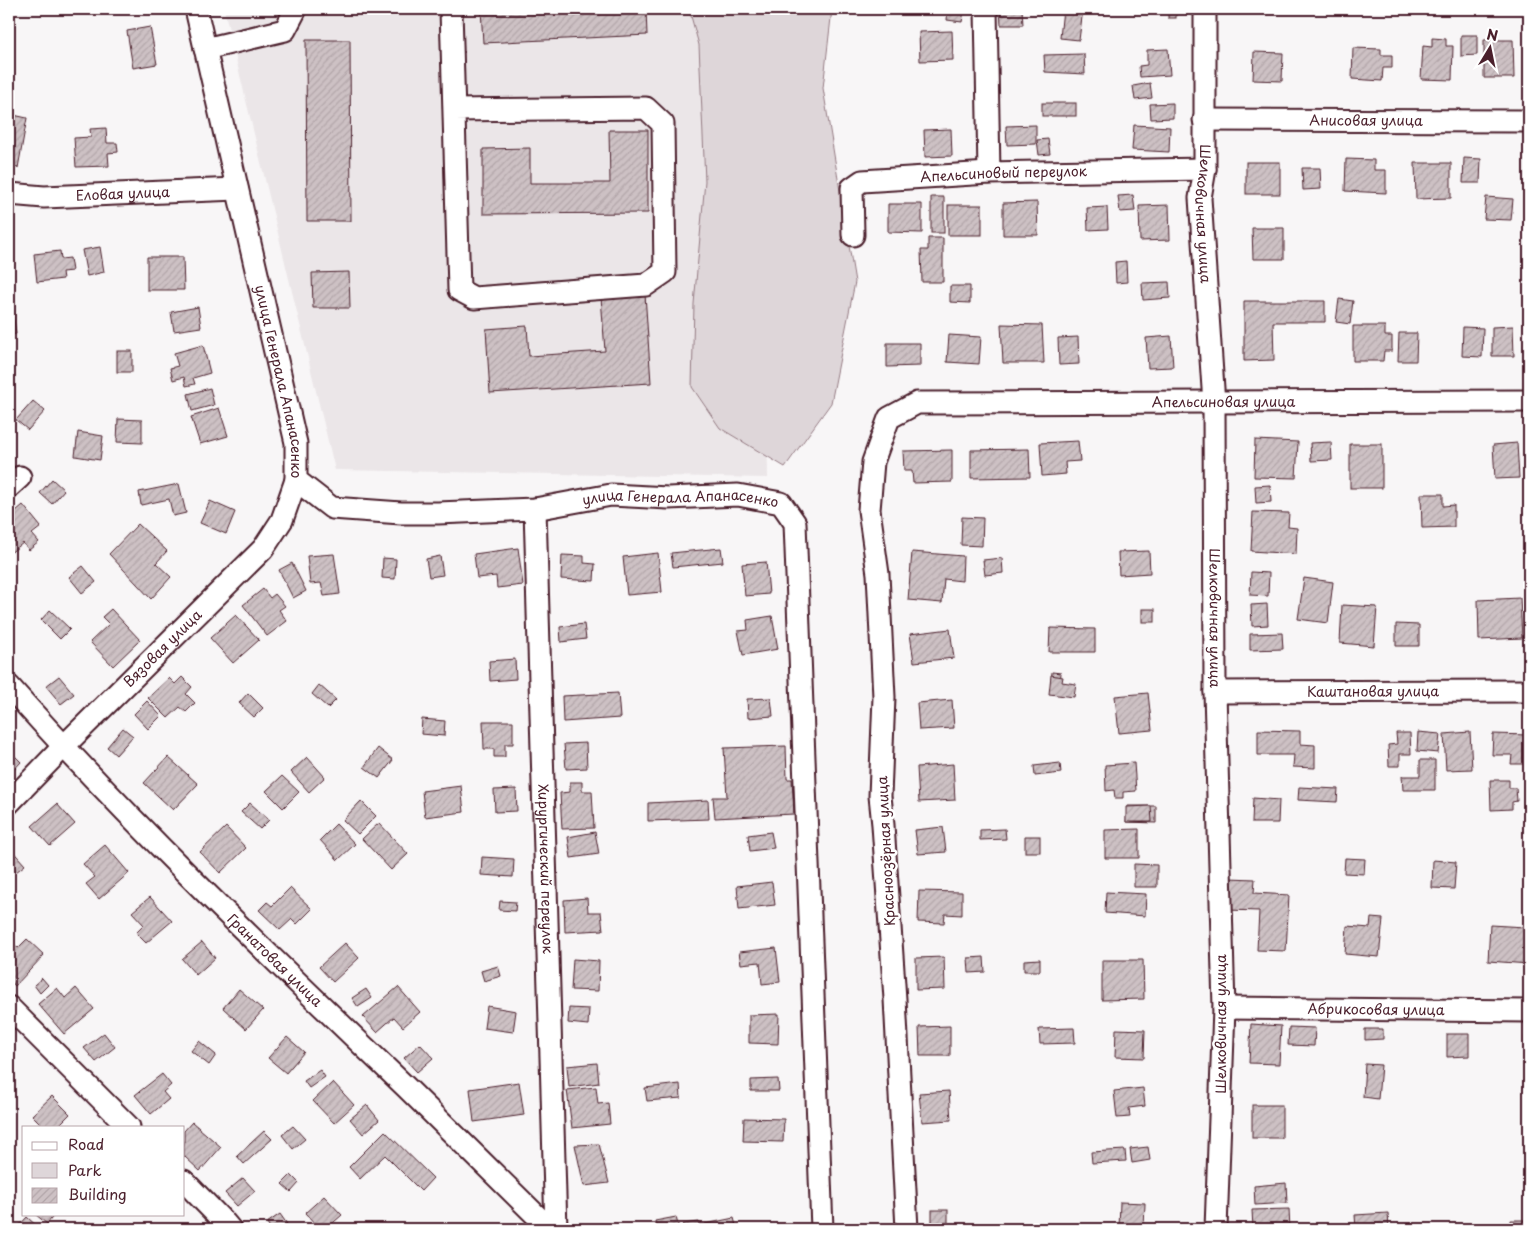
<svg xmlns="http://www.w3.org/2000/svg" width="1538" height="1238" font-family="'Playpen Sans',sans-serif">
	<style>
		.built { fill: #ebe6e8 }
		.park { fill: #ded6d9; stroke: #947a82 }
		.building { fill: url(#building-hatch); stroke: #4a1f2b }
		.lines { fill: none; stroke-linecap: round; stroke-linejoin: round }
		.minor-casing { stroke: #4a1f2b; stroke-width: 25 }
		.minor { stroke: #fff; stroke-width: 21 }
		.labels { text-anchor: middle; stroke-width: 5; stroke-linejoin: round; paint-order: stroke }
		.street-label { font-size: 14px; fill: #4a1f2b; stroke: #fff }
	</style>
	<defs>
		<pattern id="building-hatch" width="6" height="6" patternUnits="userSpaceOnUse" patternTransform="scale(1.25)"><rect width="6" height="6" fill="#cdc1c4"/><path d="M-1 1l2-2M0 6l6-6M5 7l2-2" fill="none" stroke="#b2a5a9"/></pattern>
	</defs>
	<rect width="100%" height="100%" fill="#f8f6f7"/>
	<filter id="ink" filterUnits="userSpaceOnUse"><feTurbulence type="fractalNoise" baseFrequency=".02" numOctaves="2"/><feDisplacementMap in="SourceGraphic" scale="10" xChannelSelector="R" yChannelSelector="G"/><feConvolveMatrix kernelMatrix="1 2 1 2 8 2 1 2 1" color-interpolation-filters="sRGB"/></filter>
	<g filter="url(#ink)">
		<path class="built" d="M224 9H761L768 478 335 470Z"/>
		<path class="park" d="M689 9H832L823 88 855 282 831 403 785 467 720 428 692 387 694 304 705 181 699 45Z"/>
		<g class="building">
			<path d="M481 9H646L647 35 483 43Z"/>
			<path d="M948 9 964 11 962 22 947 20Z"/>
			<path d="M1000 9H1022L1023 25H1001Z"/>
			<path d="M1063 9H1083L1079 40 1060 38Z"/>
			<rect x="1168" y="9" width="8" height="9"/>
			<path d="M150 27 157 64 133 68 127 31Z"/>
			<path d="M952 31 953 60 920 61 919 32Z"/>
			<path d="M1461 35H1477V55L1461 56Z"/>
			<path d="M1432 38 1446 39V46H1453L1452 80 1421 79 1423 46 1432 47Z"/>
			<path d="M306 40H350L351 221H307Z"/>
			<path d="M1484 40H1513L1514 78H1484Z"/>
			<path d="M1353 48 1381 49V55H1392V68H1383L1382 81 1352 79Z"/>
			<path d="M1168 49 1170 75 1140 77 1139 66 1147 65V50Z"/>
			<path d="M1254 52 1283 53 1282 81 1253 80Z"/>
			<path d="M1084 54 1085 74 1045 72 1044 55Z"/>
			<path d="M1150 83 1152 98 1135 100 1133 86Z"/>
			<rect x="1042" y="103" width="34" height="13"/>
			<path d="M1173 103V118L1151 119 1150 104Z"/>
			<path d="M9 114 27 118 18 168 9 166Z"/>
			<path d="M1036 125V144L1007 145 1006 126Z"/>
			<path d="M1134 125 1170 127 1169 152 1132 150Z"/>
			<path d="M106 128 107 143H117L118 152 108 153 109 166 76 167 74 138 91 137 90 129Z"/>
			<path d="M951 129 952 156 925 157 924 130Z"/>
			<path d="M609 130H648V213L483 214V149L530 148V183H610Z"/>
			<path d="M1048 139 1050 154 1039 155 1037 140Z"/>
			<path d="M1464 158 1481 159 1480 183H1463Z"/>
			<path d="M1346 159 1374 160V170H1386V193L1345 191Z"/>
			<rect x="1246" y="162" width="34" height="32"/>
			<path d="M1415 163H1451V198L1416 199Z"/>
			<path d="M1302 168H1320L1321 189 1303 190Z"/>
			<path d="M1133 195 1135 211 1120 212 1118 196Z"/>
			<rect x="931" y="197" width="13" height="36"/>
			<path d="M1486 197 1513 199 1511 220 1484 219Z"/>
			<path d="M1037 202 1038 235H1003V203Z"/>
			<path d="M888 204H922V233L888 232Z"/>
			<rect x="948" y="205" width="34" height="30"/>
			<path d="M1169 205 1170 240 1140 241 1139 206Z"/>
			<path d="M1107 207 1108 229 1088 230 1087 208Z"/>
			<path d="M1252 228H1284V259H1253Z"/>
			<path d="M928 238H943V282H922L921 250H928Z"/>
			<path d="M100 247 104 272 87 276 82 250Z"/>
			<path d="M60 251 61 259 70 258 72 271 62 272 63 279 37 282 34 254Z"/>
			<path d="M147 257H183L184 290H147Z"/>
			<path d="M1126 261 1127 282 1116 283 1115 262Z"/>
			<path d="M349 272 350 308H313L312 273Z"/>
			<path d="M1169 282 1170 298 1143 300 1142 283Z"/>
			<path d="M950 286H970V303L950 302Z"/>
			<path d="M645 294 651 383 490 393 486 329 527 326 529 356 605 351 601 297Z"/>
			<path d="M1339 299 1353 301 1350 324 1336 322Z"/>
			<path d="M1244 301H1325V322H1273L1274 360 1244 361Z"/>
			<path d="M12 303 16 334 9 335V304Z"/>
			<path d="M198 307 201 327 174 331 171 312Z"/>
			<path d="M1001 324 1042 325 1044 363H1003Z"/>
			<path d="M1353 326H1385V336H1392V351H1384L1383 361H1353Z"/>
			<path d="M1513 326 1514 356H1492V327Z"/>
			<path d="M1463 327 1483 328 1482 357 1462 356Z"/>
			<path d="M1399 333H1417L1416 361H1398Z"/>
			<path d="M949 335 981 337 979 364 947 362Z"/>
			<path d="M1171 336 1173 367 1148 368 1146 338Z"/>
			<path d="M1078 337 1079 364 1059 365 1058 338Z"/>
			<path d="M887 343H920V366L887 367Z"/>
			<path d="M203 345 210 373 193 378 195 384 186 386 184 377 173 380 170 368 178 366 174 353Z"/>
			<rect x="117" y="351" width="15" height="21"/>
			<path d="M210 388 214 405 192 411 188 394Z"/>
			<path d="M33 401 45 411 28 430 16 420Z"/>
			<path d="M219 408 228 436 200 444 191 417Z"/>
			<path d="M118 419 142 420V443L117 442Z"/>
			<path d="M78 432 103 436 100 460 75 456Z"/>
			<path d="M1255 440 1298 442 1296 478 1254 477Z"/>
			<path d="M1078 441 1080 461 1065 462 1066 474 1042 476 1040 443Z"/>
			<path d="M1331 442 1332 460 1311 461 1310 443Z"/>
			<path d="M1517 443 1519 478 1495 479 1493 445Z"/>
			<rect x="1350" y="444" width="32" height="44"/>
			<path d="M1029 449 1030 477 971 478V450Z"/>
			<path d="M952 450V482L913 483 912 471H904L903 451Z"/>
			<path d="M52 479 64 490 52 504 40 493Z"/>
			<path d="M179 484 186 513 173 516 169 499 141 505 139 492Z"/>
			<path d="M1270 485 1271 502 1256 503 1255 486Z"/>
			<path d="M1421 494H1443V506L1454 505V527L1422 528Z"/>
			<path d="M210 501 235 512 226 534 200 523Z"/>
			<path d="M23 505 41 527 32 534 39 542 29 550 23 543 9 554V517Z"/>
			<path d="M1253 512 1289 513 1288 527 1297 528 1296 554 1251 551Z"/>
			<path d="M962 517 983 518 982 546 961 545Z"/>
			<path d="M138 524 167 551 156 563 171 577 151 599 109 554Z"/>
			<path d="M518 548 523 585 497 588 496 576 477 578 474 554Z"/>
			<path d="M721 548 723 562 673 567 671 553Z"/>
			<path d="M1149 551 1150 573 1119 575 1118 552Z"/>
			<path d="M912 552 963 556 962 581 944 579 942 603 908 600Z"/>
			<path d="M658 553 662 592 627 595 623 557Z"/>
			<path d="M334 554 340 594 324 596 321 583 310 584 307 556Z"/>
			<path d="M562 555 584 556V563L595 564 594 581 561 579Z"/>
			<path d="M440 556 443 575 429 577 426 559Z"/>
			<path d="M383 558 396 559 395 579 382 578Z"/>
			<path d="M1002 558 1003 573 985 575 983 560Z"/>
			<path d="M766 562 769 594 745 596 742 564Z"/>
			<path d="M292 563 306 591 293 598 279 570Z"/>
			<path d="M83 566 96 582 82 593 69 577Z"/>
			<path d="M1251 572 1269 573 1268 596 1250 595Z"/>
			<path d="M1304 578 1333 582 1328 623 1298 619Z"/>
			<path d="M263 589 270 598 275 594 285 606 279 610 287 621 267 636 243 605Z"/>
			<path d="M1520 598 1522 638 1479 640 1478 600Z"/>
			<path d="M1267 604 1268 625 1252 626 1251 605Z"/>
			<path d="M1342 605 1377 607 1374 646 1340 643Z"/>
			<path d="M111 609 140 640 113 666 90 642 109 624 102 617Z"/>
			<rect x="1142" y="609" width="13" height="13"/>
			<path d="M50 610 70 629 60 639 41 620Z"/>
			<path d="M236 615 259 640 233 663 210 638Z"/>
			<path d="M772 616 778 649 743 655 738 631 748 630 747 620Z"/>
			<path d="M584 624 586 639 561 642 560 627Z"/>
			<path d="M1396 624 1419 625V646H1396Z"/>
			<path d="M1050 628 1095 629V652H1049Z"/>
			<path d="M950 629 954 658 914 662 910 634Z"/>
			<path d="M1282 633 1283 649 1250 650V634Z"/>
			<path d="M515 659 516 679 490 681 489 661Z"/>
			<path d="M1052 672 1061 673 1060 683 1074 684 1073 694 1050 691Z"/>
			<path d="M1051 675 1063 677 1062 682 1076 684 1074 697 1049 694Z"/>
			<path d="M59 676 74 694 61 704 46 686Z"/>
			<path d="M182 677 192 687 186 694 195 703 186 712 180 707 168 718 148 698 169 678 175 684Z"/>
			<path d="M319 685 336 700 328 708 312 694Z"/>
			<path d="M248 693 263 708 254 717 239 703Z"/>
			<path d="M618 693 620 718 563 722 562 696Z"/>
			<path d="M1148 693 1152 730 1119 733 1115 696Z"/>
			<path d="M771 698 773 716 748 718 747 699Z"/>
			<path d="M952 700 954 728 919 730 917 703Z"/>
			<path d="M147 701 161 716 148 729 134 714Z"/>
			<path d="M422 719 445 721 444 736 421 734Z"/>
			<path d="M483 721H513V744H505V757H494V749H484Z"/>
			<path d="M123 728 133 736 116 755 107 747Z"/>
			<path d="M1258 730 1300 731V744L1315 745V768L1293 767 1294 755H1258Z"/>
			<path d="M1418 732 1440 734 1438 753 1417 751Z"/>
			<path d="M1470 732 1472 769 1446 770 1444 734Z"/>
			<path d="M1396 733H1410L1411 754H1400V766H1389L1388 745 1397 744Z"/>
			<path d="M1493 734 1528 735 1527 764H1511L1512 755H1492Z"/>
			<path d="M586 743 587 768 566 769 564 744Z"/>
			<path d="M786 746 787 779H792L794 814 715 818 713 797H727L724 748Z"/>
			<path d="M378 748 393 760 379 778 364 767Z"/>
			<path d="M9 750 21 762 9 775Z"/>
			<path d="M168 757 198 784 173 810 144 783Z"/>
			<path d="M307 757 325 777 309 792 291 772Z"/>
			<path d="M1420 760H1435V790H1403L1402 776H1420Z"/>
			<path d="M1060 763 1061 773 1035 776 1034 766Z"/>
			<path d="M1134 763 1136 791 1123 792V798H1115L1114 790 1106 791 1105 765Z"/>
			<path d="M953 764 955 800 919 802 917 767Z"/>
			<path d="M282 776 299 792 283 808 266 791Z"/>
			<path d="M1490 780H1509V788H1516L1517 801 1512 802V809L1491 810Z"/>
			<path d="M570 782H582V791H592L594 828 562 829 560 793 570 792Z"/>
			<path d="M461 786 464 812 425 817 422 791Z"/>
			<path d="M1299 787 1338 789 1337 802 1298 800Z"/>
			<path d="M516 789 517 811 495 812 494 790Z"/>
			<path d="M1253 798 1279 800 1278 823H1252Z"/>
			<path d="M708 800 709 819 648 821V803Z"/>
			<path d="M361 801 376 816 358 834 343 820Z"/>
			<path d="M250 803 269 820 260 829 241 812Z"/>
			<path d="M57 804 75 824 50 846 32 826Z"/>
			<path d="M1127 806H1156V823L1126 822Z"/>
			<path d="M1151 806 1152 822H1126V807Z"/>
			<path d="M379 823 408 854 391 870 362 839Z"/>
			<path d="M336 824 355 844 338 860 320 840Z"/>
			<path d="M226 827 246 848 220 873 200 852Z"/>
			<path d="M943 827 946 852 918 854 915 830Z"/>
			<path d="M1005 829 1006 839 980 840V830Z"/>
			<path d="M1139 829V858H1105V830Z"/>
			<path d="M595 832 599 854 571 858 568 837Z"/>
			<path d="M771 832 774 848 750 851 748 835Z"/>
			<rect x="1025" y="836" width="15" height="16"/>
			<path d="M105 845 129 873 99 899 86 884 95 877 83 864Z"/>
			<path d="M9 847 25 865 16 872 9 864Z"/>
			<path d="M482 857 514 859 513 877 481 875Z"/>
			<path d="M1345 858 1365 859 1364 874 1344 873Z"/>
			<path d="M1433 860 1456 862 1454 889 1432 888Z"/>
			<path d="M1134 864 1157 865V887H1134Z"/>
			<path d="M1229 878 1255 879 1254 893 1289 895 1286 951 1257 950 1259 911 1227 910Z"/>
			<path d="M772 882 775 905 739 909 737 886Z"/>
			<path d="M290 888 312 909 297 924 292 919 280 930 259 910 267 902 272 906Z"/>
			<path d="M919 891 962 892V915L945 914 944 923 918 922Z"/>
			<path d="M1106 892 1146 894 1145 916 1105 913Z"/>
			<path d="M150 897 172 921 146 943 136 933 144 925 132 912Z"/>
			<path d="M587 898 588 912H601L603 930 565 932 564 900Z"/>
			<path d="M500 901 516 902 515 911 499 910Z"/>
			<path d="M1371 918 1383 919 1379 957 1345 954 1347 926 1370 928Z"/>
			<path d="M1490 925 1525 927V938H1529V964L1488 961Z"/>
			<path d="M27 939 44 955 15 986 9 979V942L10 941 18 948Z"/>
			<path d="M202 942 215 958 196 975 182 959Z"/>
			<path d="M345 943 359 958 333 982 319 967Z"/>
			<path d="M776 948 780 982 762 984 760 962 741 964 739 952Z"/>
			<path d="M944 957 945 989 916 990V958Z"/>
			<path d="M984 957 985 972 969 973 968 958Z"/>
			<path d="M573 959 599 961 598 991 571 990Z"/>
			<path d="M1040 959V971H1024V960Z"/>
			<path d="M1102 960H1143L1144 999 1102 1000Z"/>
			<path d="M498 966 501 976 484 981 481 971Z"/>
			<path d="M42 978 48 985 40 993 34 985Z"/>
			<path d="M398 987 420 1012 403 1027 394 1017 377 1032 363 1017Z"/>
			<path d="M57 988 65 998 76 988 94 1009 64 1034 38 1004Z"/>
			<path d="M239 989 263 1010 246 1029 223 1008Z"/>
			<path d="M366 989 372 998 358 1007 352 998Z"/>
			<path d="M487 1006 516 1011 513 1032 484 1028Z"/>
			<path d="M569 1008 589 1009 588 1025 568 1023Z"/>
			<path d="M779 1014 778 1044 749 1043V1015Z"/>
			<path d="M1251 1024 1281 1026 1279 1064 1249 1063Z"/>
			<path d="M950 1026V1056H920L919 1027Z"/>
			<path d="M1289 1027 1315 1028 1314 1046 1288 1045Z"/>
			<path d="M1074 1028 1075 1043 1040 1044 1039 1029Z"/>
			<path d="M1116 1029 1145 1030 1144 1058 1115 1057Z"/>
			<path d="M1365 1029H1383V1039L1365 1040Z"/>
			<path d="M104 1033 115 1047 96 1062 84 1048Z"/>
			<path d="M1447 1034H1469V1056L1447 1057Z"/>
			<path d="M287 1037 304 1052 286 1073 268 1058Z"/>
			<rect x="1525" y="1037" width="4" height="29"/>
			<path d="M199 1041 216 1055 209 1065 191 1051Z"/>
			<path d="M420 1044 433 1058 417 1072 404 1058Z"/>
			<path d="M597 1063 599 1083 569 1087 567 1066Z"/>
			<path d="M1365 1064 1381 1065 1378 1099 1363 1097Z"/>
			<path d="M320 1070 325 1077 309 1088 304 1081Z"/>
			<path d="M162 1074 171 1085 163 1092 169 1099 151 1114 135 1095Z"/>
			<path d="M778 1079 779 1091H751V1080Z"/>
			<path d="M333 1082 354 1105 334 1123 313 1101Z"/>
			<path d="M519 1082 524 1115 474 1122 470 1089Z"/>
			<path d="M680 1084 681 1098 647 1101 645 1088Z"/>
			<path d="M596 1087 598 1104 608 1103 610 1124 572 1128 567 1090Z"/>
			<path d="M1143 1088 1145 1106 1129 1108 1130 1117 1117 1118 1114 1091Z"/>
			<path d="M949 1091 951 1120 922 1122 919 1093Z"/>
			<path d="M52 1096 70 1114 57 1127H44L32 1115Z"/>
			<path d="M367 1105 379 1120 363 1134 350 1119Z"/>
			<rect x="1252" y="1105" width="30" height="33"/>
			<path d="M744 1118 784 1119 783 1142 743 1141Z"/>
			<path d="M192 1122 221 1147 200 1171 184 1156V1131Z"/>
			<path d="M293 1126 305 1139 293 1149 282 1135Z"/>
			<path d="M264 1131 272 1139 244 1164 237 1156Z"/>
			<path d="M385 1131 433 1178 421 1191 385 1155 360 1179 349 1167Z"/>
			<path d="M599 1144 609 1183 584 1186 575 1145Z"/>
			<path d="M1148 1147 1150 1160 1132 1163 1130 1149Z"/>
			<path d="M1125 1150 1126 1161 1092 1163 1091 1152Z"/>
			<path d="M291 1175 299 1183 291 1192 282 1184Z"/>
			<path d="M243 1178 255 1191 237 1206 225 1193Z"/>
			<path d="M1286 1183 1287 1203 1255 1205 1254 1186Z"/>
			<path d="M324 1196 342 1215 326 1229H320L305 1213Z"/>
			<path d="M1120 1202 1145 1203 1144 1229H1119Z"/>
			<path d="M1289 1209 1290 1229H1253L1252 1210Z"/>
			<rect x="932" y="1210" width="16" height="19"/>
			<path d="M1388 1213 1389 1229H1356L1355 1215Z"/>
			<path d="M35 1214H55L47 1224Z"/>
			<path d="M280 1214 287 1224 280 1229H271L267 1223Z"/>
			<path d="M27 1217 40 1229H16Z"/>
			<path d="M676 1217 679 1229H657L655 1221Z"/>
			<path d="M734 1218 737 1229H706L705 1224Z"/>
			<path d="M1511 1220H1529V1229H1510Z"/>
			<path d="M699 1222 700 1229H684L683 1224Z"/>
		</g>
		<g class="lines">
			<g class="minor-casing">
				<g id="minor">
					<path id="s1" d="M196 9 296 443V480L332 508 401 513H438L535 509 611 495 668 498 738 495 781 503 795 523 822 1229"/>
					<path d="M451 9 459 290 474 298 646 285 665 272 663 124 646 108 454 110"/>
					<path d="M986 9 989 173"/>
					<path id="s2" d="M1205 9V169L1200 198 1214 403 1215 692 1224 1008 1216 1229"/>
					<path d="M205 49 285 30 296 9"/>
					<path id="s3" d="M1204 120 1529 121"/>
					<path id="s4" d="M9 194 44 197 237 189"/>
					<path id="s5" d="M853 235 852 188 862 181 989 173 1205 169"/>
					<path d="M9 487 20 477"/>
					<path id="s6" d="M535 509 556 1229"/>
					<path id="s7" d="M9 686C135 828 273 959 410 1091 457 1137 503 1183 550 1229"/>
					<path id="s8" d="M1215 692 1529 691"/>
					<path id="s9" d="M9 803 64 746 263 549 282 520 296 480"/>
					<path d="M9 1007 129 1127"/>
					<path id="s10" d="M1224 1008 1529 1011"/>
					<path d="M184 1181 225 1223 230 1229"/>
					<path id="s11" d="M907 1229 895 999 883 825 880 796 884 697 878 574 869 510 873 462 889 418 917 403 1529 401"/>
				</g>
			</g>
			<use href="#minor" class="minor"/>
		</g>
	</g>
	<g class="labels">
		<g class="street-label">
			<text dy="5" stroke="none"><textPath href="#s3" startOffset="162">Анисовая улица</textPath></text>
			<text dy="5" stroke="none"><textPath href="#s5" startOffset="201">Апельсиновый переулок</textPath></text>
			<text dy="5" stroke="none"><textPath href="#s4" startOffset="114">Еловая улица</textPath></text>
			<text dy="5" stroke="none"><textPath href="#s2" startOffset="205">Шелковичная улица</textPath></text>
			<text dy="5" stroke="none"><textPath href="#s1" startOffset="382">улица Генерала Апанасенко</textPath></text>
			<text dy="5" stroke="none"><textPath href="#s11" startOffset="1154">Апельсиновая улица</textPath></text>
			<text dy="5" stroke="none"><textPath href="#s1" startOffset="878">улица Генерала Апанасенко</textPath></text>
			<text dy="5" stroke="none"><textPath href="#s2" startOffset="610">Шелковичная улица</textPath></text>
			<text dy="5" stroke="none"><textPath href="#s9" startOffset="218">Вязовая улица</textPath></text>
			<text dy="5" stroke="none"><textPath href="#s8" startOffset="158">Каштановая улица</textPath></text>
			<text transform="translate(886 851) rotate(-93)" y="5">Красноозёрная улица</text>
			<text dy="5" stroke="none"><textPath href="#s6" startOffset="360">Хирургический переулок</textPath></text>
			<text dy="5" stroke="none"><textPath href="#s7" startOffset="382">Гранатовая улица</textPath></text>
			<text dy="5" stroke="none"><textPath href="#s10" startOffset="152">Абрикосовая улица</textPath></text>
			<text transform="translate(1221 1024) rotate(-90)" y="5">Шелковичная улица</text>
		</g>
	</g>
	<rect width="1538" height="1238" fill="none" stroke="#fff" stroke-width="30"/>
	<rect x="15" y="15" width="1508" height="1208" fill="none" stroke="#4a1f2b" stroke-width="2" filter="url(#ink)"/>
	<rect x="22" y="1126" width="162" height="90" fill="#ffffff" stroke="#b7a5aa"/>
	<rect x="32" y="1142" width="25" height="8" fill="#ffffff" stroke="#b7a5aa"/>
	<text x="68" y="1150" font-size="15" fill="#4a1f2b">Road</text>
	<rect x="32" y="1163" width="25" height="15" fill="#ded6d9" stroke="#b7a5aa"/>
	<text x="68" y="1176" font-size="15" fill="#4a1f2b">Park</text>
	<rect x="32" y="1188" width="25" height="15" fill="url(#building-hatch)" stroke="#b7a5aa"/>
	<text x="68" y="1200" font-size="15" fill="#4a1f2b">Building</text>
	<g transform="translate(1490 48) rotate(10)" stroke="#ffffff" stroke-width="4" paint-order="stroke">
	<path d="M0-4L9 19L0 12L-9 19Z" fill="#4a1f2b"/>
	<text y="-8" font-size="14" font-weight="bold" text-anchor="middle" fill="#4a1f2b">N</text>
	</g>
</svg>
